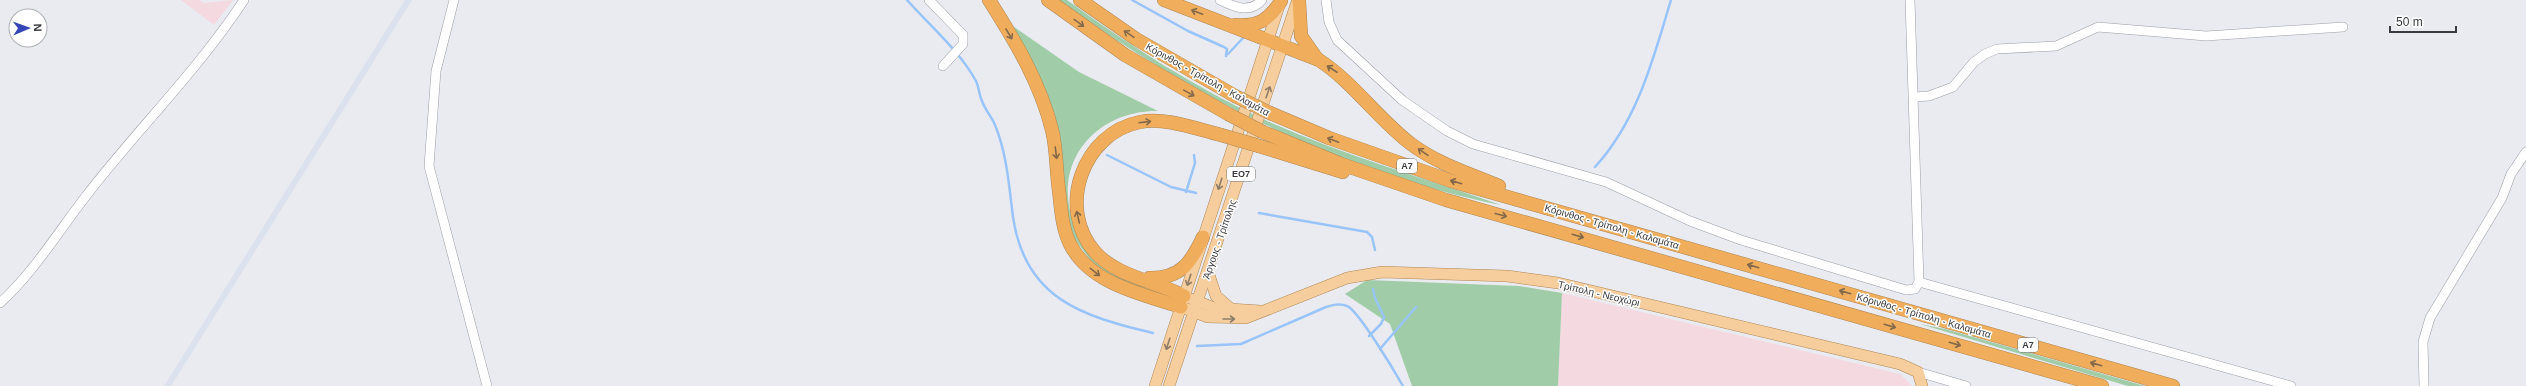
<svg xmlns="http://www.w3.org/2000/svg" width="2526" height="386" font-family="Helvetica,sans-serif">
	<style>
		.built { fill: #dce1ee }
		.industrial { fill: #f4d9e0 }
		.green { fill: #a0cca7 }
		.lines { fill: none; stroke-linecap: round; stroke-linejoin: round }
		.stream { stroke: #99c4fa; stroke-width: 2.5 }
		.minor-casing { stroke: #9c9ea5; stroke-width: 10 }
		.major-casing { stroke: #b08652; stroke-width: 12 }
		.highway-casing { stroke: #b08652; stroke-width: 14 }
		.minor { stroke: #fff; stroke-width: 9 }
		.major { stroke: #f6ce9e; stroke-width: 11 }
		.highway { stroke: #f0ae5d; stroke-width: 13 }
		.highway-bridge-casing { stroke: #b08652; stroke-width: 14; stroke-linecap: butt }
		.highway-bridge { stroke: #f0ae5d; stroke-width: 13 }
		.oneway { stroke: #83694a }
		.oneway2 { stroke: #8f7d69 }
		.labels { text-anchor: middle; stroke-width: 3; stroke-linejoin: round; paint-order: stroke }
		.shield { fill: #fff; stroke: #757678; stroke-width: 1 }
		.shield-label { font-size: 9px; font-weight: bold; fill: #3a3b3e }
		.street-label { font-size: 10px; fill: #3a3b3e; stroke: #fff }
	</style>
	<rect width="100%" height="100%" fill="#e9ebf1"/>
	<path class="built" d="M405 0H412L171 386H164Z"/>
	<g class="industrial">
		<path d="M181 0H199L204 3 233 0 214 25Z"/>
		<path d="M1562 293 1900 374 1912 386H1558Z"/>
	</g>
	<g class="green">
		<path d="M1059 0H1067C1130 46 1196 88 1267 121 1343 155 1423 178 1501 205 1341 173 1190 96 1059 0Z"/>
		<path d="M1007 22 1079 72 1158 111C1102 110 1057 154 1070 211 1072 221 1076 235 1083 242 1089 248 1099 252 1106 256 1126 268 1146 280 1166 292L1164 298 1132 287 1094 265 1068 230 1057 150Z"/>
		<path d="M1367 280 1519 286 1562 293 1558 386H1412L1390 324 1345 294Z"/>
		<path d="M1920 324 1945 329 2145 386H2128Z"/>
	</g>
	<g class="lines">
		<g class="stream">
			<path d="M907 0C930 26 959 50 976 81 979 87 979 95 982 101 985 110 992 117 995 125 1007 154 1009 186 1013 217 1025 299 1082 316 1153 333"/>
			<path d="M1132 0 1188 31 1224 47 1227 49 1226 56"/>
			<path d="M1228 54 1243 38"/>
			<path d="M1107 155 1171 187 1196 193"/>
			<path d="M1595 167C1638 120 1653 59 1671 0"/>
			<path d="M1186 192 1195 163 1194 155"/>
			<path d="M1259 213 1367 232 1372 237 1375 250"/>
			<path d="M1369 336 1381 324 1384 317 1375 298 1373 289"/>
			<path d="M1197 346 1241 344 1326 307C1333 305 1340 303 1347 306 1358 310 1395 372 1403 386"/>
			<path d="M1380 349 1416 307"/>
		</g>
		<g class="minor-casing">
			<g id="minor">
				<path d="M454 0 436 71 429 166 487 386"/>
				<path d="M929 0 963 35V44L943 66"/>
				<path d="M1220 0C1234 7 1250 14 1262 0"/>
				<path d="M1326 0 1329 22 1337 40 1402 100 1447 131 1473 144 1606 182 1690 221 1741 240 1906 290 1915 289 1919 282 1910 0"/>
				<path d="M1914 97 1929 96 1953 87 1974 62 1985 54 1997 49 2056 46 2098 27 2206 36 2343 27"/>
				<path d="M1919 282 2291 386"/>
				<path d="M0 303C34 272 58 232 86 196 137 130 198 70 244 0"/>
				<path d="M1918 372 1966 386"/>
				<path d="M2424 386 2423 342 2430 318 2502 198 2511 174 2526 152"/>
			</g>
		</g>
		<g class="major-casing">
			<g id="major">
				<path d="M1208 272 1216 296 1231 309"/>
				<path d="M1192 299 1214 308 1261 311"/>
				<path d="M1181 307 1208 317 1246 318 1347 278 1382 272 1507 276 1558 283 1900 364 1918 372 1922 386"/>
				<path d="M1155 386 1279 6"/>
				<path d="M1169 386 1297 2"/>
			</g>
		</g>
		<g class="highway-casing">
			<g id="highway">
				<path d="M989 0C1015 41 1040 82 1052 130 1057 150 1056 171 1059 191 1061 208 1062 228 1070 244 1090 284 1142 294 1181 307"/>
				<path d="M1048 0 1125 55 1228 114"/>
				<path d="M1080 0 1136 39 1235 96"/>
				<path d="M1164 0 1319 60C1354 83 1377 118 1411 144 1438 164 1468 173 1499 186"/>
				<path d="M1299 0 1301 36 1317 59"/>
				<path d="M1235 25C1258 27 1269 20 1281 1"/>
				<path d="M1270 113 1329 138 1451 181 2173 386"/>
				<path d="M1263 132 1341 164 1446 200 2102 386"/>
				<path d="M1259 146 1343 172"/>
				<path d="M1149 278C1180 279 1191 263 1203 237"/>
				<path d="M1184 296C1156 281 1117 277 1095 252 1056 208 1083 133 1140 122 1166 117 1196 129 1221 135"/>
			</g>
		</g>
		<use href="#minor" class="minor"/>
		<use href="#major" class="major"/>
		<use href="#highway" class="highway"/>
		<g class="highway-bridge-casing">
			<g id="highway-bridge">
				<path d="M1235 96 1270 113"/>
				<path d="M1228 114 1263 132"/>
				<path d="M1221 135 1259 146"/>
			</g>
		</g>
		<use href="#highway-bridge" class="highway-bridge"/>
	</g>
	<defs><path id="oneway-shaft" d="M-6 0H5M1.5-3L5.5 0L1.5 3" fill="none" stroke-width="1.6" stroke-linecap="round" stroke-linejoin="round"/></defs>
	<g class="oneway">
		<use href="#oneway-shaft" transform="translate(1197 12) rotate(-159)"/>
		<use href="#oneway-shaft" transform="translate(1079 23) rotate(36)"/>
		<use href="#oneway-shaft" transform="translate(1009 34) rotate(59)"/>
		<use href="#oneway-shaft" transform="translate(1129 34) rotate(-146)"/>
		<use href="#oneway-shaft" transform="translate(1332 69) rotate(-147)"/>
		<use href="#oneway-shaft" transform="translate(1189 93) rotate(29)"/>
		<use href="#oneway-shaft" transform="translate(1145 122) rotate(-7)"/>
		<use href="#oneway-shaft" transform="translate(1333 140) rotate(-159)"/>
		<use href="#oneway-shaft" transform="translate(1423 152) rotate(-146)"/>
		<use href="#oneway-shaft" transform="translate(1056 153) rotate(83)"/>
		<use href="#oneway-shaft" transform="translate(1456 182) rotate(-164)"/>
		<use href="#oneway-shaft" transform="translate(1501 215) rotate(15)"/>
		<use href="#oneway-shaft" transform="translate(1078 217) rotate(-103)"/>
		<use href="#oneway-shaft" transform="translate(1578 236) rotate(16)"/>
		<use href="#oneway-shaft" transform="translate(1753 266) rotate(-164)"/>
		<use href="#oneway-shaft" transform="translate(1095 272) rotate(38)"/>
		<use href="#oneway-shaft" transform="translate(1845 292) rotate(-164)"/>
		<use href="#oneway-shaft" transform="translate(1890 326) rotate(16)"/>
		<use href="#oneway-shaft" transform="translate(1955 344) rotate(16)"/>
		<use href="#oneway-shaft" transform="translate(2096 364) rotate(-164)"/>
	</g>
	<g class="oneway2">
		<use href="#oneway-shaft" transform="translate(1268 92) rotate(-71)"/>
		<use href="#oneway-shaft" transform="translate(1220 184) rotate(108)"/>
		<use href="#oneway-shaft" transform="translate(1189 280) rotate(108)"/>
		<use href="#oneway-shaft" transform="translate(1229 319)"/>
		<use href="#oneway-shaft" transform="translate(1168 344) rotate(108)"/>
	</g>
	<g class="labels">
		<g class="shield">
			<rect x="1397" y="159" width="20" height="14" rx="3"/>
			<rect x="1227" y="167" width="28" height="14" rx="3"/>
			<rect x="2018" y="338" width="20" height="14" rx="3"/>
		</g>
		<g class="shield-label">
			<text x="1407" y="169">Α7</text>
			<text x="1241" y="177">ΕΟ7</text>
			<text x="2028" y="348">Α7</text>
		</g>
		<g class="street-label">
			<text transform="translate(1208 79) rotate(29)" y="4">Κόρινθος - Τρίπολη - Καλαμάτα</text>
			<text transform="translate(1612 226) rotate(16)" y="4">Κόρινθος - Τρίπολη - Καλαμάτα</text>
			<text transform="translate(1219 239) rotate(-71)" y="4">Άργους - Τρίπολης</text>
			<text transform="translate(1599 293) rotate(13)" y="4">Τρίπολη - Νεοχώρι</text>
			<text transform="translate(1924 315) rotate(16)" y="4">Κόρινθος - Τρίπολη - Καλαμάτα</text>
		</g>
	</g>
	<g transform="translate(28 28) rotate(88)"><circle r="19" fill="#ffffff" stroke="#b0b1b2"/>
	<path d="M0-3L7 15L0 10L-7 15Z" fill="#3546b8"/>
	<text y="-6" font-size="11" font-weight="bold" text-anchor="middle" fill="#3a3b3e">N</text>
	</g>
	<path d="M2390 26v6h66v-6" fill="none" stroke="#3a3b3e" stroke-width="2"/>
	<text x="2396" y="26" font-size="12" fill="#3a3b3e" stroke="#ffffff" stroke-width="3" paint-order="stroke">50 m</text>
</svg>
